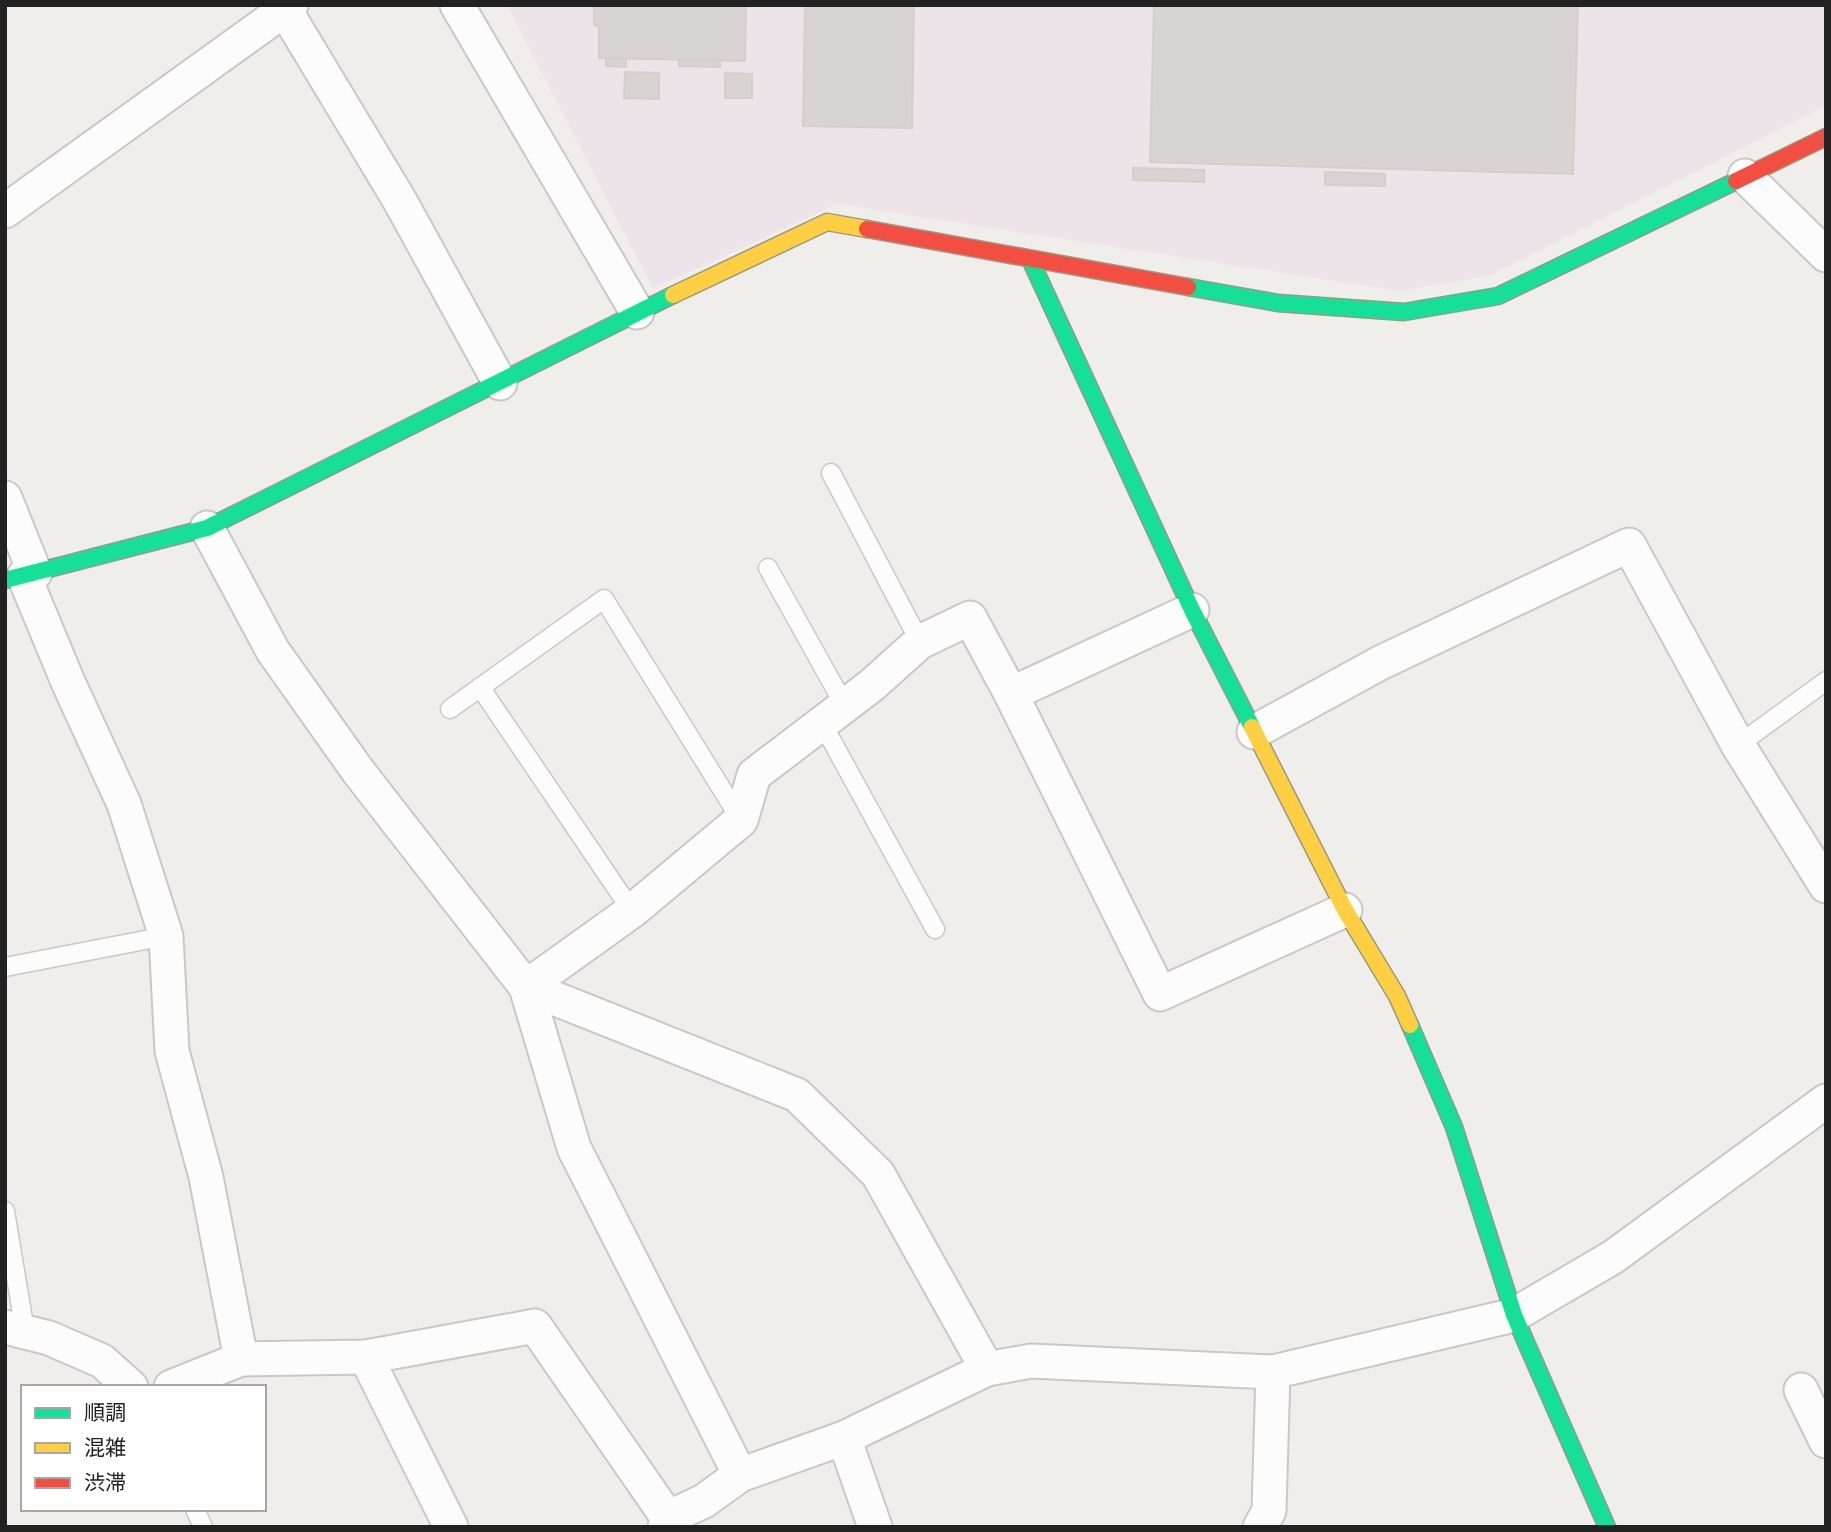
<svg xmlns="http://www.w3.org/2000/svg" width="1831" height="1532" font-family="'Work Sans','Noto Sans JP',sans-serif">
	<style>
		.industrial { fill: #ede4e9 }
		.building { fill: #d7d4d2; stroke: #d3d0cc; stroke-width: 2 }
		.lines { fill: none; stroke-linecap: round; stroke-linejoin: round }
		.lane-casing { stroke: #c9c8c7; stroke-width: 21 }
		.street-casing { stroke: #c9c8c7; stroke-width: 37 }
		.fast-casing { stroke: #999a82; stroke-width: 19 }
		.slow-casing { stroke: #999a82; stroke-width: 19 }
		.jam-casing { stroke: #999a82; stroke-width: 19 }
		.lane { stroke: #fdfcfc; stroke-width: 18 }
		.street { stroke: #fdfcfc; stroke-width: 33 }
		.fast { stroke: #16e098; stroke-width: 16 }
		.slow { stroke: #ffcf43; stroke-width: 16 }
		.jam { stroke: #f24e42; stroke-width: 16 }
	</style>
	<rect width="100%" height="100%" fill="#f0eeeb"/>
	<path class="industrial" d="M507 5H1826V106L1489 276 1399 291 837 204 653 289Z"/>
	<g class="building">
		<path d="M594 5H746L745 61 599 58V26L594 25Z"/>
		<path d="M805 5H914L912 128 803 126Z"/>
		<path d="M1154 5H1578L1573 174 1150 162Z"/>
		<path d="M606 59H626V67L606 66Z"/>
		<path d="M679 60H720V67L679 66Z"/>
		<path d="M625 72 659 73V99L624 98Z"/>
		<path d="M725 73 752 74V98H725Z"/>
		<path d="M1133 168 1204 170V182L1133 180Z"/>
		<path d="M1325 172 1385 174V186L1325 185Z"/>
	</g>
	<g class="lines">
		<g class="lane-casing">
			<g id="lane">
				<path d="M831 473 920 642"/>
				<path d="M768 568 845 706"/>
				<path d="M480 687 632 911"/>
				<path d="M450 709 604 599 741 820"/>
				<path d="M822 723 935 929"/>
				<path d="M1738 745 1826 681"/>
				<path d="M5 967 166 936"/>
				<path d="M5 1211 25 1331"/>
				<path d="M195 1509 203 1527"/>
			</g>
		</g>
		<g class="street-casing">
			<g id="street">
				<path d="M457 5 637 312"/>
				<path d="M285 10 400 201 500 383"/>
				<path d="M1745 176 1826 255"/>
				<path d="M5 211 291 5"/>
				<path d="M5 498 35 573"/>
				<path d="M207 528 273 651 358 771 526 987 574 1148 740 1475"/>
				<path d="M24 576 68 682 124 804 166 936 172 1051 206 1177 241 1359"/>
				<path d="M1011 694 1192 610"/>
				<path d="M1254 732 1380 663 1629 545 1738 745 1826 886"/>
				<path d="M526 987 632 911 741 820 754 775 872 685 920 642 970 618 1011 694 1160 994 1345 910"/>
				<path d="M526 987 797 1095 878 1174 987 1369"/>
				<path d="M5 1327 49 1338 102 1361 131 1387"/>
				<path d="M366 1357 451 1527"/>
				<path d="M171 1387 241 1359 366 1357 535 1326 668 1518"/>
				<path d="M1801 1390 1826 1441"/>
				<path d="M844 1438 875 1527"/>
				<path d="M665 1527 668 1518 704 1501 740 1475 844 1438 987 1369 1031 1361 1273 1372 1514 1315 1613 1257 1826 1101"/>
				<path d="M1260 1527 1269 1511 1273 1372"/>
			</g>
		</g>
		<g class="fast-casing">
			<g id="fast">
				<path d="M1030 259 1192 610 1252 727"/>
				<path d="M1188 287 1278 303 1404 312 1498 296 1736 181"/>
				<path d="M5 580 207 528 673 295"/>
				<path d="M1410 1025 1454 1127 1514 1315 1607 1527"/>
			</g>
		</g>
		<g class="slow-casing">
			<g id="slow">
				<path d="M673 295 827 222 867 229"/>
				<path d="M1252 727 1345 910 1397 996 1410 1025"/>
			</g>
		</g>
		<g class="jam-casing">
			<g id="jam">
				<path d="M1736 181 1826 137"/>
				<path d="M867 229 1188 287"/>
			</g>
		</g>
		<use href="#lane" class="lane"/>
		<use href="#street" class="street"/>
		<use href="#fast" class="fast"/>
		<use href="#slow" class="slow"/>
		<use href="#jam" class="jam"/>
	</g>
	<rect width="1831" height="1532" fill="none" stroke="#222222" stroke-width="14"/>
	<rect x="21" y="1385" width="245" height="126" fill="#ffffff" stroke="#a7a7a7" stroke-width="2"/>
	<rect x="35" y="1408" width="35" height="10" fill="#16e098" stroke="#a7a7a7" stroke-width="2"/>
	<text x="84" y="1420" font-size="21" fill="#222222">順調</text>
	<rect x="35" y="1443" width="35" height="10" fill="#ffcf43" stroke="#a7a7a7" stroke-width="2"/>
	<text x="84" y="1455" font-size="21" fill="#222222">混雑</text>
	<rect x="35" y="1478" width="35" height="10" fill="#f24e42" stroke="#a7a7a7" stroke-width="2"/>
	<text x="84" y="1490" font-size="21" fill="#222222">渋滞</text>
</svg>
